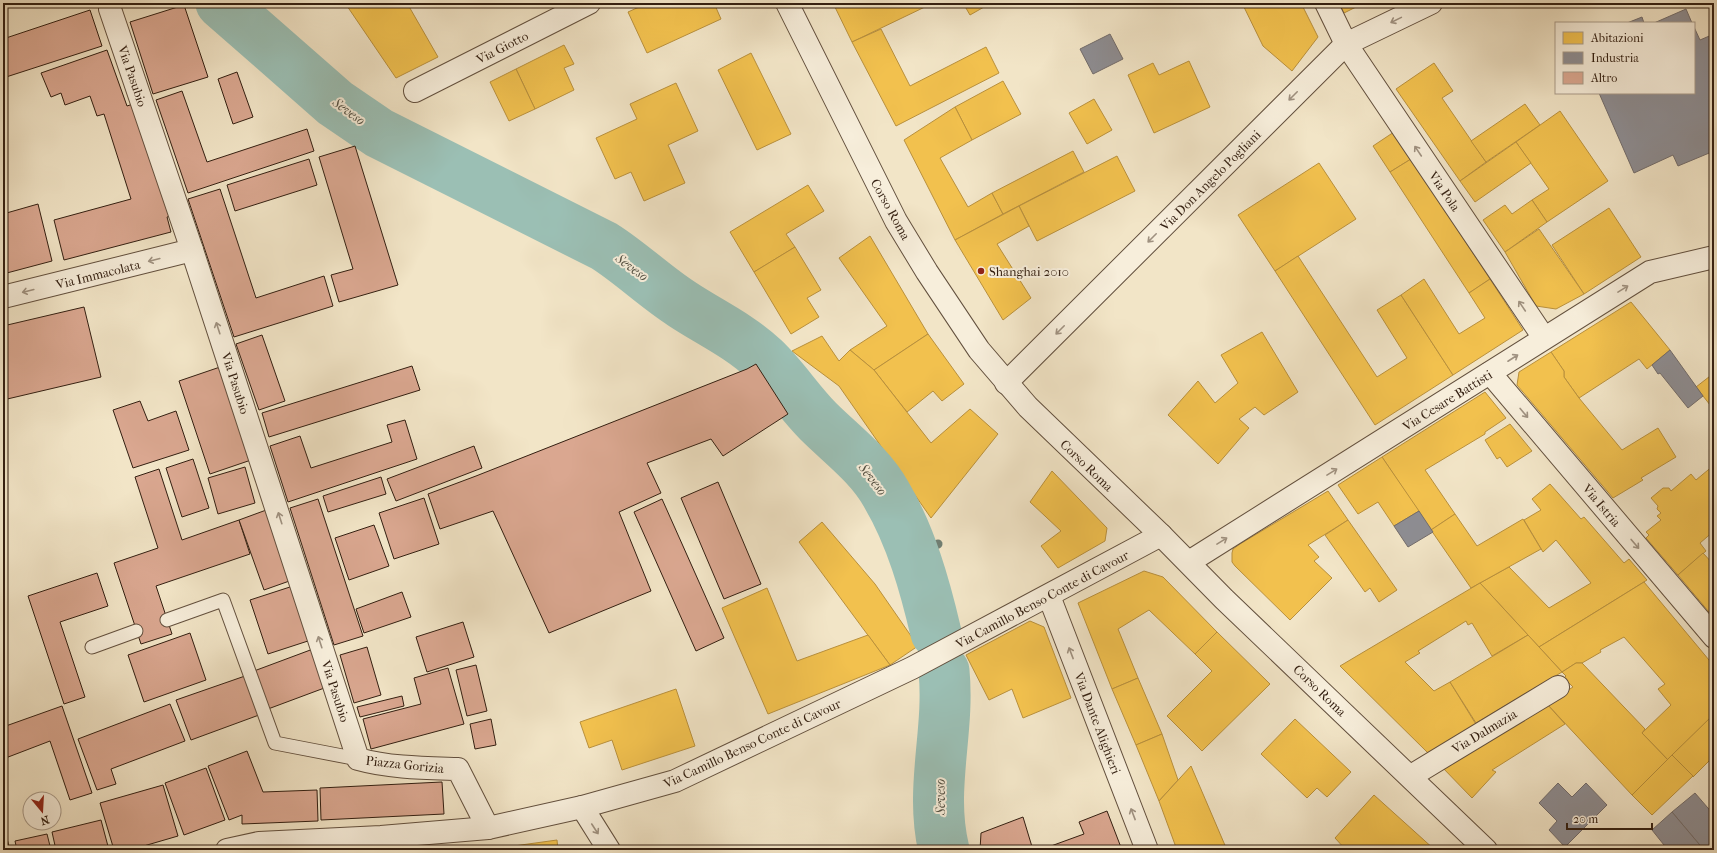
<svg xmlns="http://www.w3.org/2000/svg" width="1717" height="853" font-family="'IM FELL French Canon',serif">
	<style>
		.homes { fill: #f2c14e; stroke: #b9903c }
		.industry { fill: #8d8d92; stroke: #726c6b }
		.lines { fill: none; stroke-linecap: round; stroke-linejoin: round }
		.stream { stroke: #717f73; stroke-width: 9 }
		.river { stroke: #9bbfb4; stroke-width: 51 }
		.building { fill: #daa790; stroke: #331f11 }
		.service-casing { stroke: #63503e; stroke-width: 15 }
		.minor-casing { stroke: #63503e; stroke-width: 24 }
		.tertiary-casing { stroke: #63503e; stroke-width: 24 }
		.service { stroke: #f7eedb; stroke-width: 13 }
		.minor { stroke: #f7eedb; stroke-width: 22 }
		.tertiary { stroke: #f7eedb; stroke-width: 22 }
		.oneway { stroke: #9f9180 }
		.poi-dot { fill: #8f2418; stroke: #f7eedb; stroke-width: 1.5 }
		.labels { text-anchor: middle; stroke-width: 4; stroke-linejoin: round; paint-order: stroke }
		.street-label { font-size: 13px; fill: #331f11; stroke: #f7eedb }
		.poi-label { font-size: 13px; fill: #331f11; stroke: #f7eedb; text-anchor: start }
		.water-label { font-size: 14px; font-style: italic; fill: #524f42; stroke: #f7eedb }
	</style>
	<rect width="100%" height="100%" fill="#f2e5c7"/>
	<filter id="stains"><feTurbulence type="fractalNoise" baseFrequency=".005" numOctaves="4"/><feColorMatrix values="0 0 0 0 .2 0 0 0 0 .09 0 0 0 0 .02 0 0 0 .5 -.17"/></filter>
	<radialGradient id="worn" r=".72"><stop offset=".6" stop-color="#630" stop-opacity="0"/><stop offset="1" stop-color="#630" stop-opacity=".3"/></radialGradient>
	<g class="homes">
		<path d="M345 3H407L438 57 396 78Z"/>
		<path d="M648 3H714L721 19 647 53 628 12Z"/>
		<path d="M833 3H928L929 5 852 42Z"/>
		<path d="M963 3H991L970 15Z"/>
		<path d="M1242 3H1301L1318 37 1292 71 1263 46Z"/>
		<path d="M1339 3H1364L1344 13Z"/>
		<path d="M881 29 910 86 986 47 999 73 896 126 852 42Z"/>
		<path d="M564 45 574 64 564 68 574 90 535 109 516 69Z"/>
		<path d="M751 53 791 134 757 150 718 70Z"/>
		<path d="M1189 61 1210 107 1154 133 1128 75 1153 63 1159 75Z"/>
		<path d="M1434 63 1453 91 1442 98 1486 162 1460 181 1396 89Z"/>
		<path d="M516 69 535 109 509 121 490 82Z"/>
		<path d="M1003 81 1021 114 972 140 955 107Z"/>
		<path d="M676 83 698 131 668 145 685 183 644 201 631 172 615 179 596 138 637 119 630 104Z"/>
		<path d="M1094 99 1112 130 1087 144 1069 113Z"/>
		<path d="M1525 104 1540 125 1486 162 1471 141Z"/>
		<path d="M955 107 972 140 940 158 968 207 992 193 1003 214 955 240 904 140Z"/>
		<path d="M1560 111 1608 181 1547 222 1532 200 1549 189 1516 142Z"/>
		<path d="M1394 132 1411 159 1390 172 1373 146Z"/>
		<path d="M1516 142 1531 163 1475 202 1460 181Z"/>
		<path d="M1073 151 1084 172 1003 214 992 193Z"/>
		<path d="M1117 156 1135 191 1037 241 1019 206Z"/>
		<path d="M1411 159 1490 279 1469 293 1390 172Z"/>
		<path d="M1319 163 1356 219 1275 271 1238 215Z"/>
		<path d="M808 185 824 211 786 234 795 247 754 272 730 232Z"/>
		<path d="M1532 200 1547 222 1505 252 1483 220 1505 205 1512 214Z"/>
		<path d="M1019 206 1029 226 997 244 1031 298 1003 320 955 240Z"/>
		<path d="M1609 208 1641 257 1584 294 1552 245Z"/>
		<path d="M1539 229 1584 294 1556 309 1536 306 1505 252Z"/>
		<path d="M870 236 928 334 874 370 850 350 887 326 839 258Z"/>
		<path d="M795 247 821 290 807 298 819 317 791 334 754 272Z"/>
		<path d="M1298 256 1377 377 1407 358 1377 310 1401 295 1453 375 1375 425 1275 271Z"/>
		<path d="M1424 279 1459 334 1485 318 1469 293 1490 279 1523 330 1453 375 1401 295Z"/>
		<path d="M1631 302 1670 350 1647 369 1639 359 1579 398 1564 377V371L1551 352Z"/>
		<path d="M1262 332 1298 392 1264 415 1255 407 1239 419 1249 428 1218 464 1168 415 1198 381 1215 403 1238 383 1221 355Z"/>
		<path d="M928 334 964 384 942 401 933 391 907 412 874 370Z"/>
		<path d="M822 336 839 361 850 350 874 370 931 443 970 409 998 434 931 518 839 386 792 351Z"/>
		<path d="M1551 352 1564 371V377L1579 398 1622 450 1658 428 1676 457 1641 478 1643 480 1613 498 1517 385 1519 372Z"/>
		<path d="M1714 373V410L1696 387Z"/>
		<path d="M1485 392 1506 418 1485 432V434L1425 470 1455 514 1431 530 1382 457Z"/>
		<path d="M1510 424 1532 451 1507 467 1500 457 1497 459 1485 440Z"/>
		<path d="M1382 457 1419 511 1394 526 1378 502 1358 514 1338 485Z"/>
		<path d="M1714 465V531L1700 543 1706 551 1678 575 1646 538 1649 535 1646 532 1661 520 1657 516 1661 513 1657 509 1658 506 1651 498 1663 488H1669L1671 491 1691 474 1696 480Z"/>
		<path d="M1052 471 1107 528 1105 541 1058 568 1041 546 1061 531 1030 502Z"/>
		<path d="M1550 484 1581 519 1584 517 1624 563 1629 559 1647 580 1539 647 1480 583 1509 567 1549 608 1591 583 1556 540 1543 552 1524 520 1541 510 1532 499Z"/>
		<path d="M1328 491 1348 520 1308 545 1319 557 1314 561 1332 578 1290 620 1235 566 1232 562V553L1233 549 1240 544Z"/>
		<path d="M1455 514 1477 546 1523 519 1541 549 1471 588 1431 530Z"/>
		<path d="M1348 520 1397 590 1379 602 1370 588 1365 592 1325 535Z"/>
		<path d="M822 522 875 584 918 646 890 665 799 542Z"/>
		<path d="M1703 553 1714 565V618L1678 575Z"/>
		<path d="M1144 571 1163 577 1217 632 1195 654 1149 610 1118 629 1138 678 1112 689 1078 603Z"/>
		<path d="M1644 582 1714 666V714L1668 760 1642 733 1671 705 1658 689 1665 684 1624 637 1600 650 1601 652 1582 663H1576L1562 672 1539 647Z"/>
		<path d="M1480 583 1528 635 1492 656 1472 623 1468 625 1466 621 1418 651 1420 653 1405 662 1434 691 1450 682 1477 726 1429 754 1340 666Z"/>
		<path d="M767 588 797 661 868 635 890 665 768 714 722 608Z"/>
		<path d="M1030 621 1044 627 1071 698 1023 718 1012 689 989 700 966 655Z"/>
		<path d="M1217 632 1270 684 1202 751 1167 716 1212 671 1195 654Z"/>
		<path d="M1528 635 1562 672 1476 723 1450 682Z"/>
		<path d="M1576 663H1582L1645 729 1642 733 1668 760 1632 795 1547 704 1573 687 1564 678 1566 676 1562 672Z"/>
		<path d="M1138 678 1162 734 1136 745 1112 689Z"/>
		<path d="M676 689 695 746 622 770 612 740 589 748 580 722Z"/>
		<path d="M1547 704 1565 724 1492 770 1496 772 1472 798 1441 766Z"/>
		<path d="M1714 714V756L1693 777 1672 755Z"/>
		<path d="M1295 719 1351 772 1327 797 1317 788 1307 798 1261 754Z"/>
		<path d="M1162 734 1178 780 1159 801 1136 745Z"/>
		<path d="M1672 755 1693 776 1652 815 1632 795Z"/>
		<path d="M1191 766 1227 850H1177L1159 801Z"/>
		<path d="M1374 795 1435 850H1346L1335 838Z"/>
		<path d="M557 840 558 850H485Z"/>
	</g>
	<g class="industry">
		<path d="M1686 9 1692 23H1654Z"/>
		<path d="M1642 17 1644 23H1627Z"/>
		<path d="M1694 27 1700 40 1714 34V151L1678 166 1673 155 1634 173 1599 93H1694Z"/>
		<path d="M1110 34 1123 59 1093 74 1080 49Z"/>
		<path d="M1670 350 1703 396 1688 408 1660 373 1658 374 1652 365Z"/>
		<path d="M1419 511 1433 532 1408 547 1394 526Z"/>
		<path d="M1558 783 1572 797 1586 783 1607 805 1565 847 1549 830 1557 821 1539 803Z"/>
		<path d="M1695 793 1714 815V850H1704L1672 812Z"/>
		<path d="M1672 812 1704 850H1668L1652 830Z"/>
	</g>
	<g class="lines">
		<path class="stream" d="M913 554 938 544"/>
		<g class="river">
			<path d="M221 3 335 103 379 133 604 246C631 263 654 286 682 304 709 322 740 336 764 359 784 378 799 402 818 421 841 444 870 465 886 494 911 536 925 586 936 633"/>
			<path d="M944 850C929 789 950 732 944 671"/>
		</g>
	</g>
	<g class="building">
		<path d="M184 5 208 77 153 94 130 22Z"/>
		<path d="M90 10 102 46 3 78V39Z"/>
		<path d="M107 50 127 106 136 103 171 216 167 217 171 232 64 260 54 220 131 199 104 114 97 116 90 96 65 105 61 93 51 97 41 73Z"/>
		<path d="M237 72 253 117 233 124 218 79Z"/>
		<path d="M182 91 207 162 307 129 314 151 188 193 156 100Z"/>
		<path d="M355 146 398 285 339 302 331 275 353 269 319 157Z"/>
		<path d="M309 159 317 185 235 211 227 185Z"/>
		<path d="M220 189 256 298 324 276 333 306 234 337 188 199Z"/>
		<path d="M38 204 52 261 3 274V214Z"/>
		<path d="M84 307 101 377 3 400V326Z"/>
		<path d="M262 335 285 401 259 410 236 344Z"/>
		<path d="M756 364 788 414 723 456 711 439 647 463 661 493 619 512 651 591 549 633 493 511 440 529 428 494 476 476 747 369Z"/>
		<path d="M223 366 254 459 210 474 179 381Z"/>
		<path d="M412 366 420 390 269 437 262 413Z"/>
		<path d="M140 401 148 421 176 411 189 450 133 468 113 410Z"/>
		<path d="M405 420 417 459 288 502 270 446 300 436 311 468 392 442 387 425Z"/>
		<path d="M474 446 482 468 396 501 387 479Z"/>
		<path d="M193 459 209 508 182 517 166 468Z"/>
		<path d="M245 467 255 503 218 514 208 478Z"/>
		<path d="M159 469 182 540 239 520 250 554 156 586 172 634 141 644 114 563 158 548 135 477Z"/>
		<path d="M381 477 386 494 328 512 323 496Z"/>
		<path d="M718 482 761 584 724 599 681 498Z"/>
		<path d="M424 498 439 544 394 559 379 513Z"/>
		<path d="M318 499 363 636 334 645 290 508Z"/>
		<path d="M662 499 724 638 696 651 634 512Z"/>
		<path d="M269 509 295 579 264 590 239 520Z"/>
		<path d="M374 525 389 566 349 580 335 538Z"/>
		<path d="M97 573 108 606 60 622 85 697 64 704 28 596Z"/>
		<path d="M293 586 311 640 268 654 250 600Z"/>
		<path d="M402 592 411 617 364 633 356 609Z"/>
		<path d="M463 622 474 657 427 672 416 637Z"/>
		<path d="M190 633 206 680 144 702 128 655Z"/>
		<path d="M367 647 381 695 354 703 340 655Z"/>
		<path d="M313 649 327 687 268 709 254 671Z"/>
		<path d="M476 665 487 711 467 716 456 670Z"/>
		<path d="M448 668 464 724 371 749 363 719 421 704 414 678Z"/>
		<path d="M245 676 259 715 191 740 176 700Z"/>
		<path d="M402 696 404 706 360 717 357 707Z"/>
		<path d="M170 704 185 741 111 769 116 784 97 790 78 739Z"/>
		<path d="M62 706 92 793 70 800 50 741 3 759V727Z"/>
		<path d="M491 719 496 745 475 749 470 724Z"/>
		<path d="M247 751 263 792 317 790 318 821 242 824V815L229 820 208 766Z"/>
		<path d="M206 768 225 820 184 835 165 783Z"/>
		<path d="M442 782 444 814 321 820 320 788Z"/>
		<path d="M163 785 178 836 130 850H114L100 803Z"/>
		<path d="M1107 811 1122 850H1040L1084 834 1079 822Z"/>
		<path d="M1023 817 1033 850H980L981 833Z"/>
		<path d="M101 820 109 850H56L52 832Z"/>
		<path d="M3 827H4L10 850H3Z"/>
		<path d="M47 834 51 850H17L15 841Z"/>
	</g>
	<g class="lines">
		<g class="service-casing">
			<g id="service">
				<path d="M167 620 223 600 275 743 358 759"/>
				<path d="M92 647 136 631"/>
			</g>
		</g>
		<g class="minor-casing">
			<g id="minor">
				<path d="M1326 3 1346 44 1544 338"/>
				<path d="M110 9 192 250 358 759C390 768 425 768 458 769L488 828"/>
				<path d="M415 91 589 3"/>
				<path d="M3 297 192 250"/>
				<path d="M1490 373 1714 637"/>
				<path d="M1049 596 1147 850"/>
				<path d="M1411 776 1558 687"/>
				<path d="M582 807 609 850"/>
				<path d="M227 850 259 843 381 837 488 828 582 807 675 781 912 668 1161 535"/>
			</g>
		</g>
		<g class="tertiary-casing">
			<g id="tertiary">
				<path d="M787 3 896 221 927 272 979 350 1028 407 1161 535 1224 599 1486 850"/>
				<path d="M1006 383 1346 44 1431 3"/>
				<path d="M1189 562 1650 272 1714 257"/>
			</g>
		</g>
		<use href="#service" class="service"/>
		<use href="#minor" class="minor"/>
		<use href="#tertiary" class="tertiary"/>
	</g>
	<defs><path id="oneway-shaft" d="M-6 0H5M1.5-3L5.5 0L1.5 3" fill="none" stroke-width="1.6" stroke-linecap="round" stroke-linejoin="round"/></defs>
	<g class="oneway">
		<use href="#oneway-shaft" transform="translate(1396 20) rotate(154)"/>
		<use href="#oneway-shaft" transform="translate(1293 96) rotate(135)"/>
		<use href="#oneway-shaft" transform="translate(1418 151) rotate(-124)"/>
		<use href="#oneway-shaft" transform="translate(1152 238) rotate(135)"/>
		<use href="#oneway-shaft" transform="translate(154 260) rotate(166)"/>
		<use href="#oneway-shaft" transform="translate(1623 289) rotate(-32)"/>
		<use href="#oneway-shaft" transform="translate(28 291) rotate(166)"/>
		<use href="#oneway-shaft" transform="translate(1522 306) rotate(-124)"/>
		<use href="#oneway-shaft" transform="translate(218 328) rotate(-108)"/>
		<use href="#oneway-shaft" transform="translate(1060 330) rotate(135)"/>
		<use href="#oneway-shaft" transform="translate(1513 358) rotate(-33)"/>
		<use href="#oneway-shaft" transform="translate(1524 413) rotate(50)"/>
		<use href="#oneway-shaft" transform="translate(1332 472) rotate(-32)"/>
		<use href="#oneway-shaft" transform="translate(280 518) rotate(-108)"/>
		<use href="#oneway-shaft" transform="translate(1222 541) rotate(-32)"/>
		<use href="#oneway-shaft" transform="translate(1635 544) rotate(50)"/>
		<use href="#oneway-shaft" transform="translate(320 642) rotate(-108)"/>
		<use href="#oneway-shaft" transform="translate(1071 653) rotate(-111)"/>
		<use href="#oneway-shaft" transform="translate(1133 814) rotate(-111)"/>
		<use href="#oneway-shaft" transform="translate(595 829) rotate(57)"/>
	</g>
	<circle class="poi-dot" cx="981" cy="271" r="4"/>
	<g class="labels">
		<g class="street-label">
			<text transform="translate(502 47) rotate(-27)" y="5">Via Giotto</text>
			<text transform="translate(133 76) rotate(71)" y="5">Via Pasubio</text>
			<text transform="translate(1210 180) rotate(-45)" y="5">Via Don Angelo Pogliani</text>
			<text transform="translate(1445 191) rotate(56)" y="5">Via Pola</text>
			<text transform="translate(891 209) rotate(61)" y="5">Corso Roma</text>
			<text transform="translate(98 274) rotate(-14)" y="5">Via Immacolata</text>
			<text transform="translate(236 383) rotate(72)" y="5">Via Pasubio</text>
			<text transform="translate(1447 400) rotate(-32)" y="5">Via Cesare Battisti</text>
			<text transform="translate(1087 465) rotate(44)" y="5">Corso Roma</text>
			<text transform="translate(1602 505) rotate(50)" y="5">Via Istria</text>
			<text transform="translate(1042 599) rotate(-28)" y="5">Via Camillo Benso Conte di Cavour</text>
			<text transform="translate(1320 690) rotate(44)" y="5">Corso Roma</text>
			<text transform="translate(336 691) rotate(72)" y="5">Via Pasubio</text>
			<text transform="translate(1098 723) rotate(69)" y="5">Via Dante Alighieri</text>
			<text transform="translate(1484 731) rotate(-31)" y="5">Via Dalmazia</text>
			<text transform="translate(752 743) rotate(-25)" y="5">Via Camillo Benso Conte di Cavour</text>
			<text transform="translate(405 764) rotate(6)" y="5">Piazza Gorizia</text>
		</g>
		<g class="poi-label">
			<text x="989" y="276">Shanghai 2010</text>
		</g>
		<g class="water-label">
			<text transform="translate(349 111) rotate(36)" y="5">Seveso</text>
			<text transform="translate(632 267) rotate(36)" y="5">Seveso</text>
			<text transform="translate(873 479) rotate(52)" y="5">Seveso</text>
			<text transform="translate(940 797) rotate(-90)" y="5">Seveso</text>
		</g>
	</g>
	<rect width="1717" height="853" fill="none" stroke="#f2e5c7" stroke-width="16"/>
	<rect x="4" y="4" width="1709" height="845" fill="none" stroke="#331f11" stroke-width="2"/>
	<rect x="8" y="8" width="1701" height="837" fill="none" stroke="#331f11"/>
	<rect x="1555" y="22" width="140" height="72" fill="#f7eedb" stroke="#a99b8a"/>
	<rect x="1563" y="32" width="20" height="12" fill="#f2c14e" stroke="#a99b8a"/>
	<text x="1591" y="42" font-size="12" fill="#331f11">Abitazioni</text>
	<rect x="1563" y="52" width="20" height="12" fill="#8d8d92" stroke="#a99b8a"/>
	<text x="1591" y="62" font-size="12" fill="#331f11">Industria</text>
	<rect x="1563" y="72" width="20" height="12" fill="#daa790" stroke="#a99b8a"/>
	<text x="1591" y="82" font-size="12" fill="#331f11">Altro</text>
	<g transform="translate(42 811) rotate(162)"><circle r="19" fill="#f7eedb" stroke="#a99b8a"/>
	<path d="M0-3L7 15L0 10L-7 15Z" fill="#8f2418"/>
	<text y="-6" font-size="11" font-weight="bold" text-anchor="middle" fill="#331f11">N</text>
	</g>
	<path d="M1567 823v6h85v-6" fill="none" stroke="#331f11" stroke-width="2"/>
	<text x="1573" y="823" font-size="12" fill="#331f11" stroke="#f7eedb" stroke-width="3" paint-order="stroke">20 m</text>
	<rect width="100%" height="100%" filter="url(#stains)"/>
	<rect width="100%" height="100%" fill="url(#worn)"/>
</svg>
